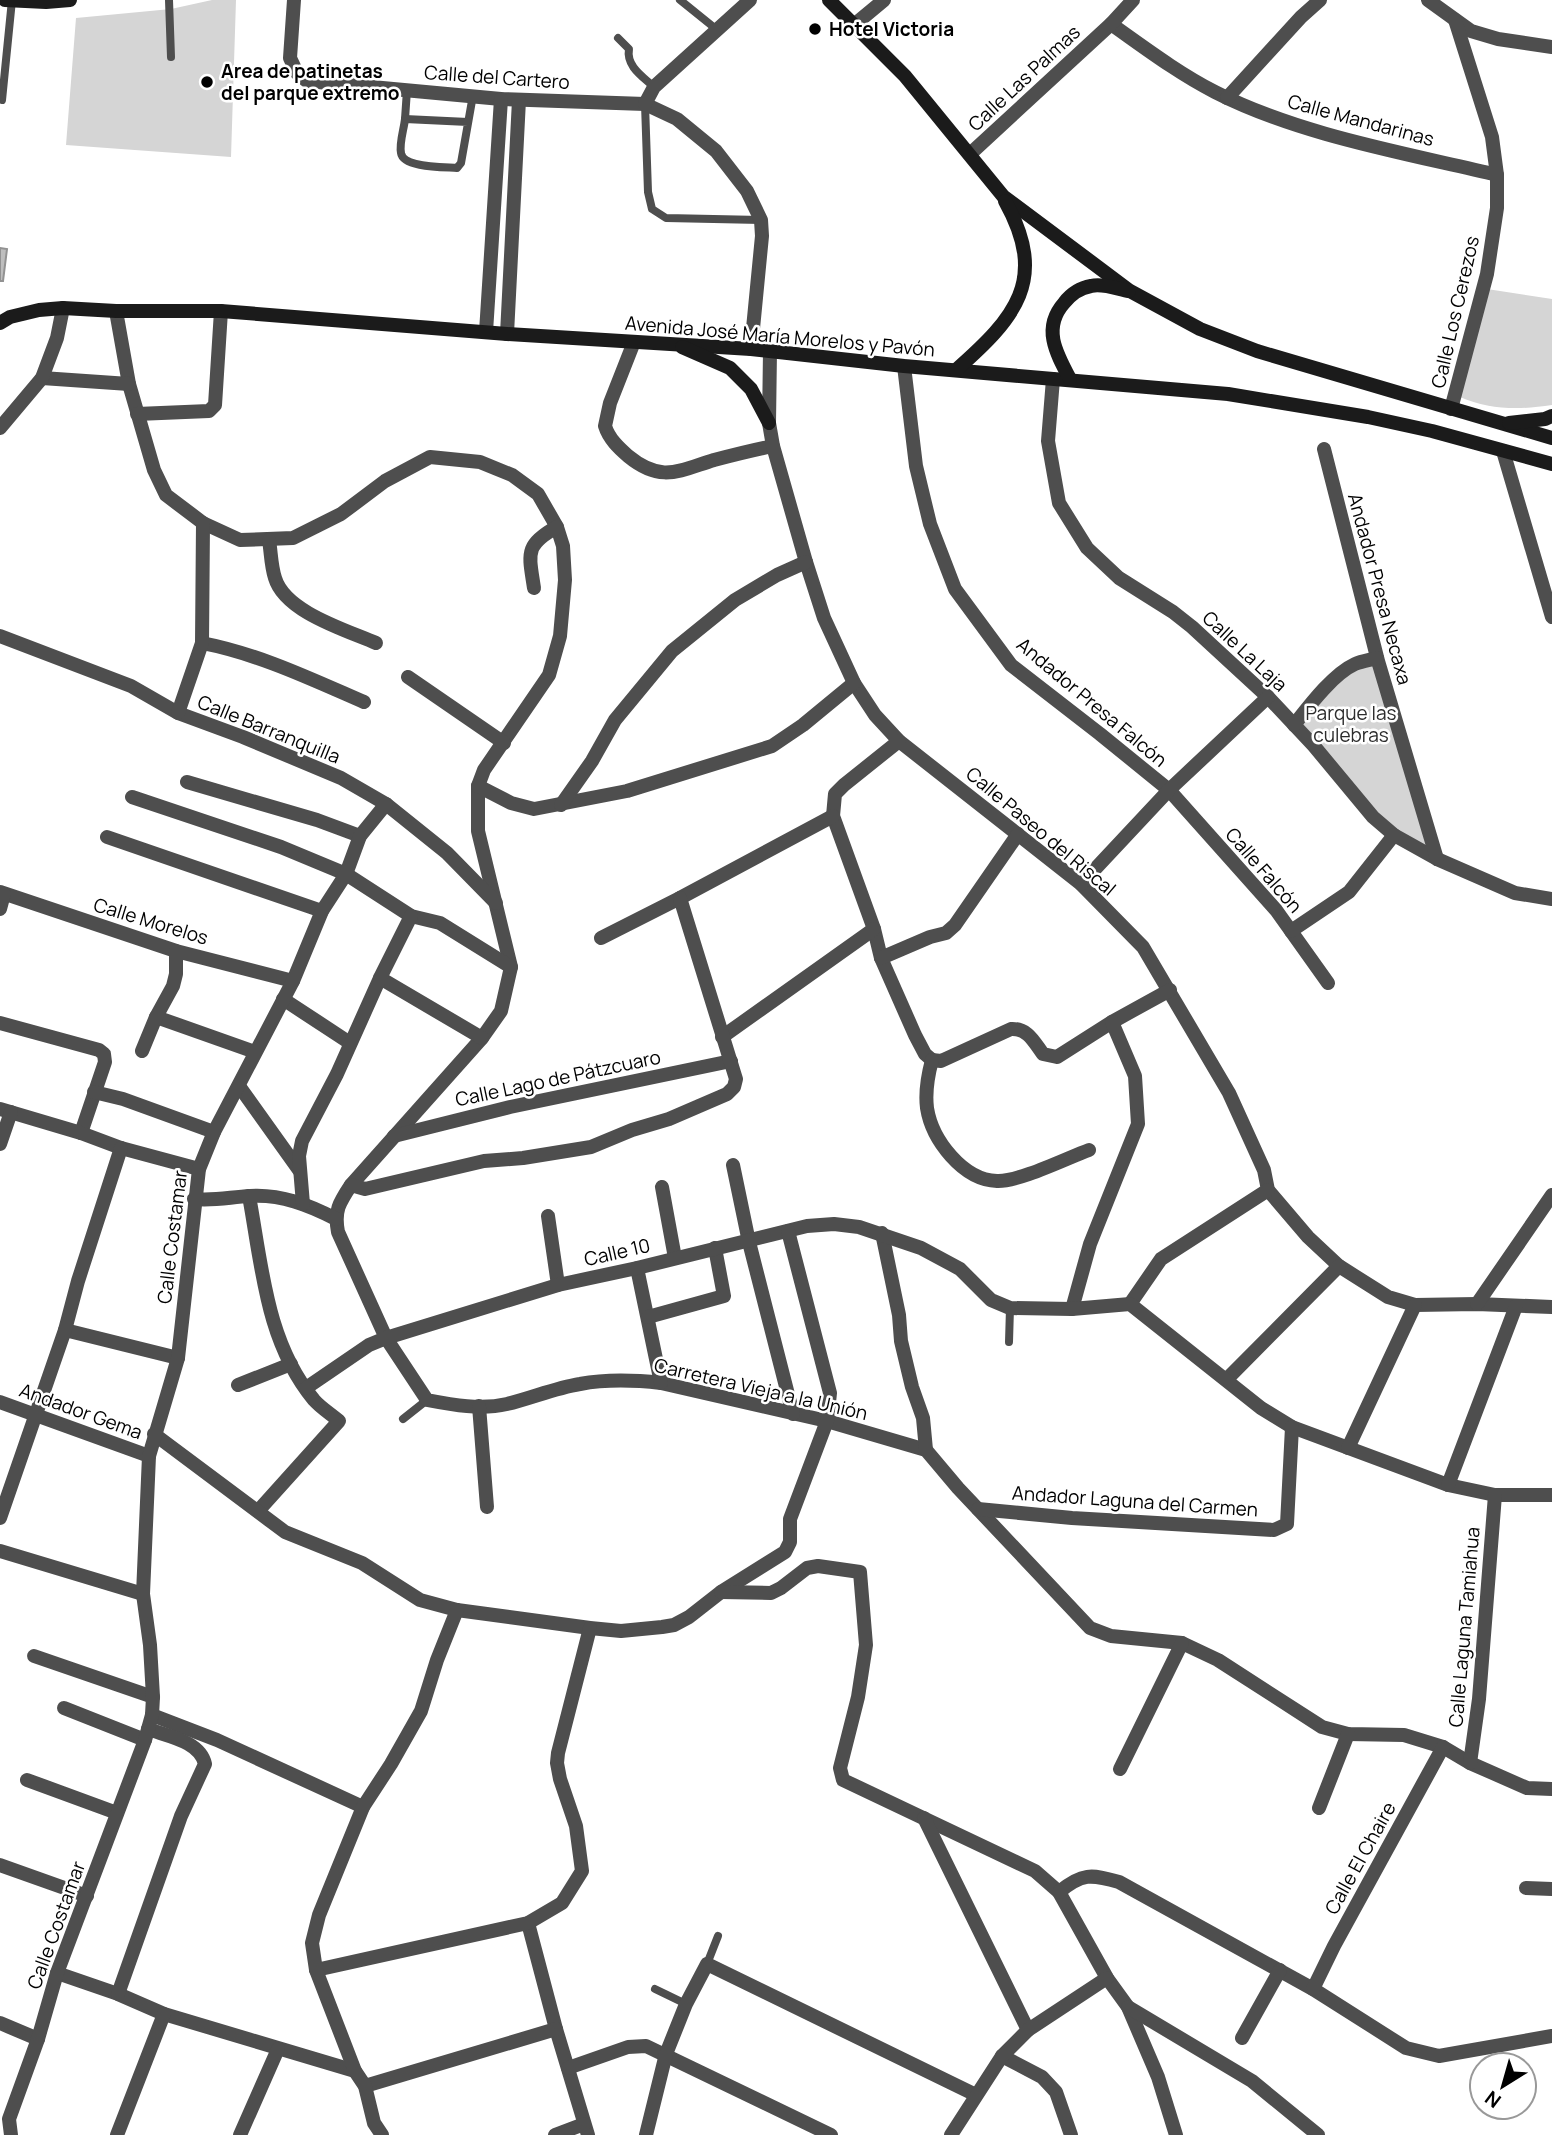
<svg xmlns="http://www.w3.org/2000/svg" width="1552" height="2135" font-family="Manrope,sans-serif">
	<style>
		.green { fill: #d5d5d5 }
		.building { fill: #bebebe; stroke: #929292; stroke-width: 2 }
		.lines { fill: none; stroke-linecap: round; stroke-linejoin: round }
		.service { stroke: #4e4e4e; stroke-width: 8 }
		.minor { stroke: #4e4e4e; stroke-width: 14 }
		.tertiary { stroke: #4e4e4e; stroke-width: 14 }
		.secondary { stroke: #1b1b1b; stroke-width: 14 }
		.poi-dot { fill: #000; stroke: #fff; stroke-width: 2.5 }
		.labels { text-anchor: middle; stroke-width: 5; stroke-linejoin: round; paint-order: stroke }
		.poi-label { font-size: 19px; font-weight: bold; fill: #000; stroke: #fff; text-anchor: start }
		.street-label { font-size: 19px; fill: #000; stroke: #fff }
		.park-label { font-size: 19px; fill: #2c2c2c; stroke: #fff }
	</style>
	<rect width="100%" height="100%" fill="#fff"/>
	<g class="green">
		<path d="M212 0H236L231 157 66 145 76 18 171 9Z"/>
		<path d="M1487 289 1552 299V405C1520 410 1489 410 1460 397Z"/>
		<path d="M1377 658 1434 857 1394 835 1295 725 1321 692Z"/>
	</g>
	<path class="building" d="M0 248 7 249 3 281H0Z"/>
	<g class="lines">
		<g class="service">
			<path d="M169 0 171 57"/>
			<path d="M680 0 716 29"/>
			<path d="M618 38 629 49C626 66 642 76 654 87"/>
			<path d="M2 100 12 0"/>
			<path d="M645 104 648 192 652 209 666 218 761 220"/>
			<path d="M405 119 407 90"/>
			<path d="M468 122 405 119C404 129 399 143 401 153 403 168 445 167 457 168L461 163 473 95"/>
			<path d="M1009 1342 1010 1308"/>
			<path d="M403 1419 427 1400"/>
			<path d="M707 1964 718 1936"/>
			<path d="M655 1989 686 2004"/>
		</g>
		<g class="minor">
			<path d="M294 0 290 58 297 73 307 81 501 99 645 104 677 119 716 151 747 191 761 220 762 236 751 349"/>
			<path d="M1111 24C1145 48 1178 73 1215 92 1299 135 1405 153 1497 175"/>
			<path d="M1227 98 1301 17 1320 0"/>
			<path d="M645 104 654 87 750 0"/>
			<path d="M116 311 129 384 154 470 166 495 203 523 240 540 293 538 341 514 385 481 430 457 480 462 512 475 538 494 557 527 563 546 565 580 560 636 549 675 484 770 478 786V831L511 967 501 1011 482 1038 351 1185C339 1203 334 1211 338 1232L386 1338 427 1400C453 1405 481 1410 507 1404 532 1398 555 1388 580 1384 607 1379 634 1380 661 1383L827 1421 926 1450 958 1488 1090 1628 1111 1636 1182 1643 1218 1660 1322 1727 1348 1734 1404 1735 1443 1747 1470 1763 1527 1788 1552 1789"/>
			<path d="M486 332 501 99"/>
			<path d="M507 334 519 100"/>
			<path d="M634 342 610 403 605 426C609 439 619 448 628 456 661 483 678 471 714 460 733 455 753 450 773 446"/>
			<path d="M770 351 769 423 773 446 806 562 824 618 854 683 875 715 899 741 1081 884 1143 947 1229 1093 1264 1170 1268 1190 1308 1237 1339 1266 1388 1297 1415 1305 1477 1304 1552 1307"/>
			<path d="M904 366 916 466 930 524 955 589 1011 665 1100 734 1169 790 1276 910 1328 983"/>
			<path d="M42 378 129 384"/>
			<path d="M1053 379 1048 441 1059 503 1087 548 1119 578 1173 612 1192 627 1268 697 1314 746 1373 817 1394 835 1437 859 1515 893 1552 899"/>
			<path d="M137 414 209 411 215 405 221 311"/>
			<path d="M0 428 42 378 57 338 63 308"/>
			<path d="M1324 449 1378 661 1437 859"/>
			<path d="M1503 451 1552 617"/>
			<path d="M269 540C271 552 271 566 275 578 285 612 346 630 376 643"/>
			<path d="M534 588C529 554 524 545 557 527"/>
			<path d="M0 636 131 686 178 713 243 737 341 778 386 804 447 853 496 903"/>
			<path d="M202 643C259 654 311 679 364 702"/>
			<path d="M408 677 504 743"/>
			<path d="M178 713 202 643 203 523"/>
			<path d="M1294 725C1309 706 1333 674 1355 664 1362 661 1370 660 1377 658"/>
			<path d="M899 741 844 785 835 794 833 816 874 929 881 958 915 1035 925 1054 932 1060"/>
			<path d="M187 782 317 820 360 836"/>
			<path d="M478 786 511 803 534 809 627 791 772 746 803 725 854 683"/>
			<path d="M132 797 281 847 346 874 411 916 440 923 511 967"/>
			<path d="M561 805 592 761 615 720 672 651 735 600 777 575 806 562"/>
			<path d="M107 837 322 911"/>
			<path d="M1081 884 1169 790 1268 697"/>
			<path d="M0 892 176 951 293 981"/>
			<path d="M0 909 4 894"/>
			<path d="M1291 931 1349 892 1394 835"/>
			<path d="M601 938 680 898 833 816"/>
			<path d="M881 958 930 937 946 933 955 925 1018 834"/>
			<path d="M380 978 482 1038"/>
			<path d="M283 999 350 1043"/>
			<path d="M156 1017 255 1052"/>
			<path d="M0 1023 99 1050 104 1054 105 1062 81 1133"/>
			<path d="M722 1037 874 929"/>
			<path d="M142 1051 156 1017 173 986 176 974V951"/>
			<path d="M932 1060 941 1061 1011 1029C1028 1028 1034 1042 1043 1054L1057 1057 1112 1022 1170 990"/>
			<path d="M932 1060C928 1075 925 1092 927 1108 932 1140 963 1180 997 1181 1019 1182 1067 1158 1089 1150"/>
			<path d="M239 1086 299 1170"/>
			<path d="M94 1092 123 1099 214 1132"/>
			<path d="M0 1109 81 1133 121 1148 199 1169"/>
			<path d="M394 1136 510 1107 731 1061"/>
			<path d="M0 1144 11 1112"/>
			<path d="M733 1165 749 1242 793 1414"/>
			<path d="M351 1185 365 1189 484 1161 523 1158 591 1147 632 1130 669 1119 727 1094 734 1087 736 1079 680 898"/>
			<path d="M662 1187 675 1258"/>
			<path d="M249 1196C262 1266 266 1342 314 1400 321 1408 331 1414 339 1421L258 1511"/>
			<path d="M194 1199C215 1201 230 1197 250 1196 281 1194 309 1205 336 1219"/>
			<path d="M303 1204 299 1156 302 1141 337 1074 380 978 411 916"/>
			<path d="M548 1216 558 1285"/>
			<path d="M882 1233 899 1315 901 1341 912 1387 923 1418 926 1450"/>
			<path d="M637 1268 661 1383"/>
			<path d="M1130 1304 1161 1259 1268 1190"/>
			<path d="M1477 1304 1552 1195"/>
			<path d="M1072 1309 1090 1244 1138 1124 1135 1076 1112 1022"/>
			<path d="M648 1317 724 1296 715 1248"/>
			<path d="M65 1330 178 1358"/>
			<path d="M1227 1379 1339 1266"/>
			<path d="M238 1385 291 1364"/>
			<path d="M306 1388 369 1345 386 1338 558 1285 637 1268 807 1226 834 1224 859 1227 921 1248 960 1269 991 1300 1010 1308 1072 1309 1130 1304 1261 1408 1292 1427 1448 1485 1495 1495H1552"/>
			<path d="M0 1402 149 1456"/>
			<path d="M479 1406 487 1507"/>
			<path d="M154 1434 285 1532 362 1563 420 1600 457 1610 590 1628 621 1631 662 1627 674 1625 689 1617 721 1592 785 1552 790 1542V1519L827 1421 830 1393 788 1231"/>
			<path d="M1348 1448 1415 1305"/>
			<path d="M1448 1485 1516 1306"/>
			<path d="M978 1509 1072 1518 1274 1530 1287 1524 1292 1427"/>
			<path d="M0 1518 65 1330 78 1281 121 1148"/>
			<path d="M0 1551 143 1594"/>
			<path d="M721 1592 771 1593 781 1588 807 1568 818 1566 860 1572 866 1645 858 1697 840 1768 843 1780 1035 1871 1059 1892 1107 1978 1128 2007 1158 2077 1176 2135"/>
			<path d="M34 1656 153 1697"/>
			<path d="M64 1708 145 1740"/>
			<path d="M152 1715 217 1740 363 1807"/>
			<path d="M1470 1763 1479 1699 1495 1495"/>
			<path d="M1120 1769 1182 1643"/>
			<path d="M27 1780 117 1813"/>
			<path d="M1319 1808 1348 1734"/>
			<path d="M924 1818 1028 2030"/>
			<path d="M0 1865 87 1896"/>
			<path d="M1526 1888 1552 1889"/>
			<path d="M1059 1892C1082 1873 1091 1874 1119 1882L1313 1989 1406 2048 1439 2056 1552 2036"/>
			<path d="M528 1923 556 2029 588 2135"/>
			<path d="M316 1970 528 1923 562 1903 582 1871 576 1826 560 1779 557 1763 558 1753 590 1628"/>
			<path d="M57 1973 118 1994 164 2014 355 2071"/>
			<path d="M1313 1989 1334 1946 1443 1747"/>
			<path d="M118 1994 181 1816 205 1764C200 1741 167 1736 148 1729"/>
			<path d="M1128 2007 1252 2081 1318 2135"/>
			<path d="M0 2023 38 2039"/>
			<path d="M1242 2038 1280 1970"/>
			<path d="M1002 2056 1042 2077 1056 2092 1071 2135"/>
			<path d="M568 2068 628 2047 646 2046 831 2135"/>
			<path d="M365 2086 556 2029"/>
			<path d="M11 2135 9 2119 38 2039 57 1973 145 1740 152 1715 153 1697 150 1645 143 1594 149 1456 178 1358 199 1169 214 1132 293 981 322 911 346 874 360 836 386 804"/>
			<path d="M117 2135 164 2014"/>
			<path d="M240 2135 278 2049"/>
			<path d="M382 2135 374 2123 365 2086 355 2071 316 1970 312 1943 319 1915 363 1807 391 1764 421 1711 437 1660 457 1610"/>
			<path d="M555 2135 584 2124"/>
			<path d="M646 2135 666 2054 686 2004 707 1964 976 2095"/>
			<path d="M951 2135 1002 2056 1028 2030 1107 1978"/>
		</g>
		<g class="tertiary">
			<path d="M1428 0 1471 31 1498 39 1552 47"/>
			<path d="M854 25 884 0"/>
			<path d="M970 154 1111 24 1133 0"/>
			<path d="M1451 409 1487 274 1497 208V175L1492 137 1455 20"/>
		</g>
		<g class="secondary">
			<path d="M5 0 46 2 70 0"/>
			<path d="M829 0 905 76 1003 196 1130 291 1200 329 1257 351 1552 438"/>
			<path d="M0 323 10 317 39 310 63 308 116 311H221L507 334 751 349 904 366 1228 394 1368 417 1432 431 1552 464"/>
			<path d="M682 347 730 368 751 389 769 423"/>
			<path d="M956 370C1015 318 1049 280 1005 201"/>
			<path d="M1070 379C1056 353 1042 328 1064 303 1071 294 1079 288 1091 286 1102 283 1118 289 1129 291"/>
			<path d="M1509 423 1545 419 1552 416"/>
		</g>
	</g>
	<g class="poi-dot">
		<circle cx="815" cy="29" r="7"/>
		<circle cx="207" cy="82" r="7"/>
	</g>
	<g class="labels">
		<g class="poi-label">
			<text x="829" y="36">Hotel Victoria</text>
			<text x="221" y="78">Area de patinetas<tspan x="221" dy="22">del parque extremo</tspan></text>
		</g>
		<g class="street-label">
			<text transform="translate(497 77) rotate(4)" y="7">Calle del Cartero</text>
			<text transform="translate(1024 78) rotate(-43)" y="7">Calle Las Palmas</text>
			<text transform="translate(1361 120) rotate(15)" y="7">Calle Mandarinas</text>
			<text transform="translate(1455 312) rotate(-77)" y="7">Calle Los Cerezos</text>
			<text transform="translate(780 336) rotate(5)" y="7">Avenida José María Morelos y Pavón</text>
			<text transform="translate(1380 589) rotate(75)" y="7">Andador Presa Necaxa</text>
			<text transform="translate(1245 651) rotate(43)" y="7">Calle La Laja</text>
			<text transform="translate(1092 702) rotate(40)" y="7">Andador Presa Falcón</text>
			<text transform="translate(269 729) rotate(22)" y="7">Calle Barranquilla</text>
			<text transform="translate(1041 831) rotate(40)" y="7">Calle Paseo del Riscal</text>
			<text transform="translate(1264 870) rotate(49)" y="7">Calle Falcón</text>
			<text transform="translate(151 921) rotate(17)" y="7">Calle Morelos</text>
			<text transform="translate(558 1078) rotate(-12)" y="7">Calle Lago de Pátzcuaro</text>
			<text transform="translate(172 1237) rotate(-83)" y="7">Calle Costamar</text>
			<text transform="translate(617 1252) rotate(-13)" y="7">Calle 10</text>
			<text transform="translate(761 1389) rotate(13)" y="7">Carretera Vieja a la Unión</text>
			<text transform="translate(81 1411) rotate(20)" y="7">Andador Gema</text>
			<text transform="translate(1135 1501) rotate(4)" y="7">Andador Laguna del Carmen</text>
			<text transform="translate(1464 1627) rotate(-85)" y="7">Calle Laguna Tamiahua</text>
			<text transform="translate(1360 1858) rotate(-61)" y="7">Calle El Chaire</text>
			<text transform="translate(56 1925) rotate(-70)" y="7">Calle Costamar</text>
		</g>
		<g class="park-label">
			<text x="1351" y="720">Parque las<tspan x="1351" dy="22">culebras</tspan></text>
		</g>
	</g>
	<g transform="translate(1503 2086) rotate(217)"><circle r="33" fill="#ffffff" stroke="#999999" stroke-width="2"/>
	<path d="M0-5L12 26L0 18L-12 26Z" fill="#000000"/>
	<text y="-10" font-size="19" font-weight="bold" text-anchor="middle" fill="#000000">N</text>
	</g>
</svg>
